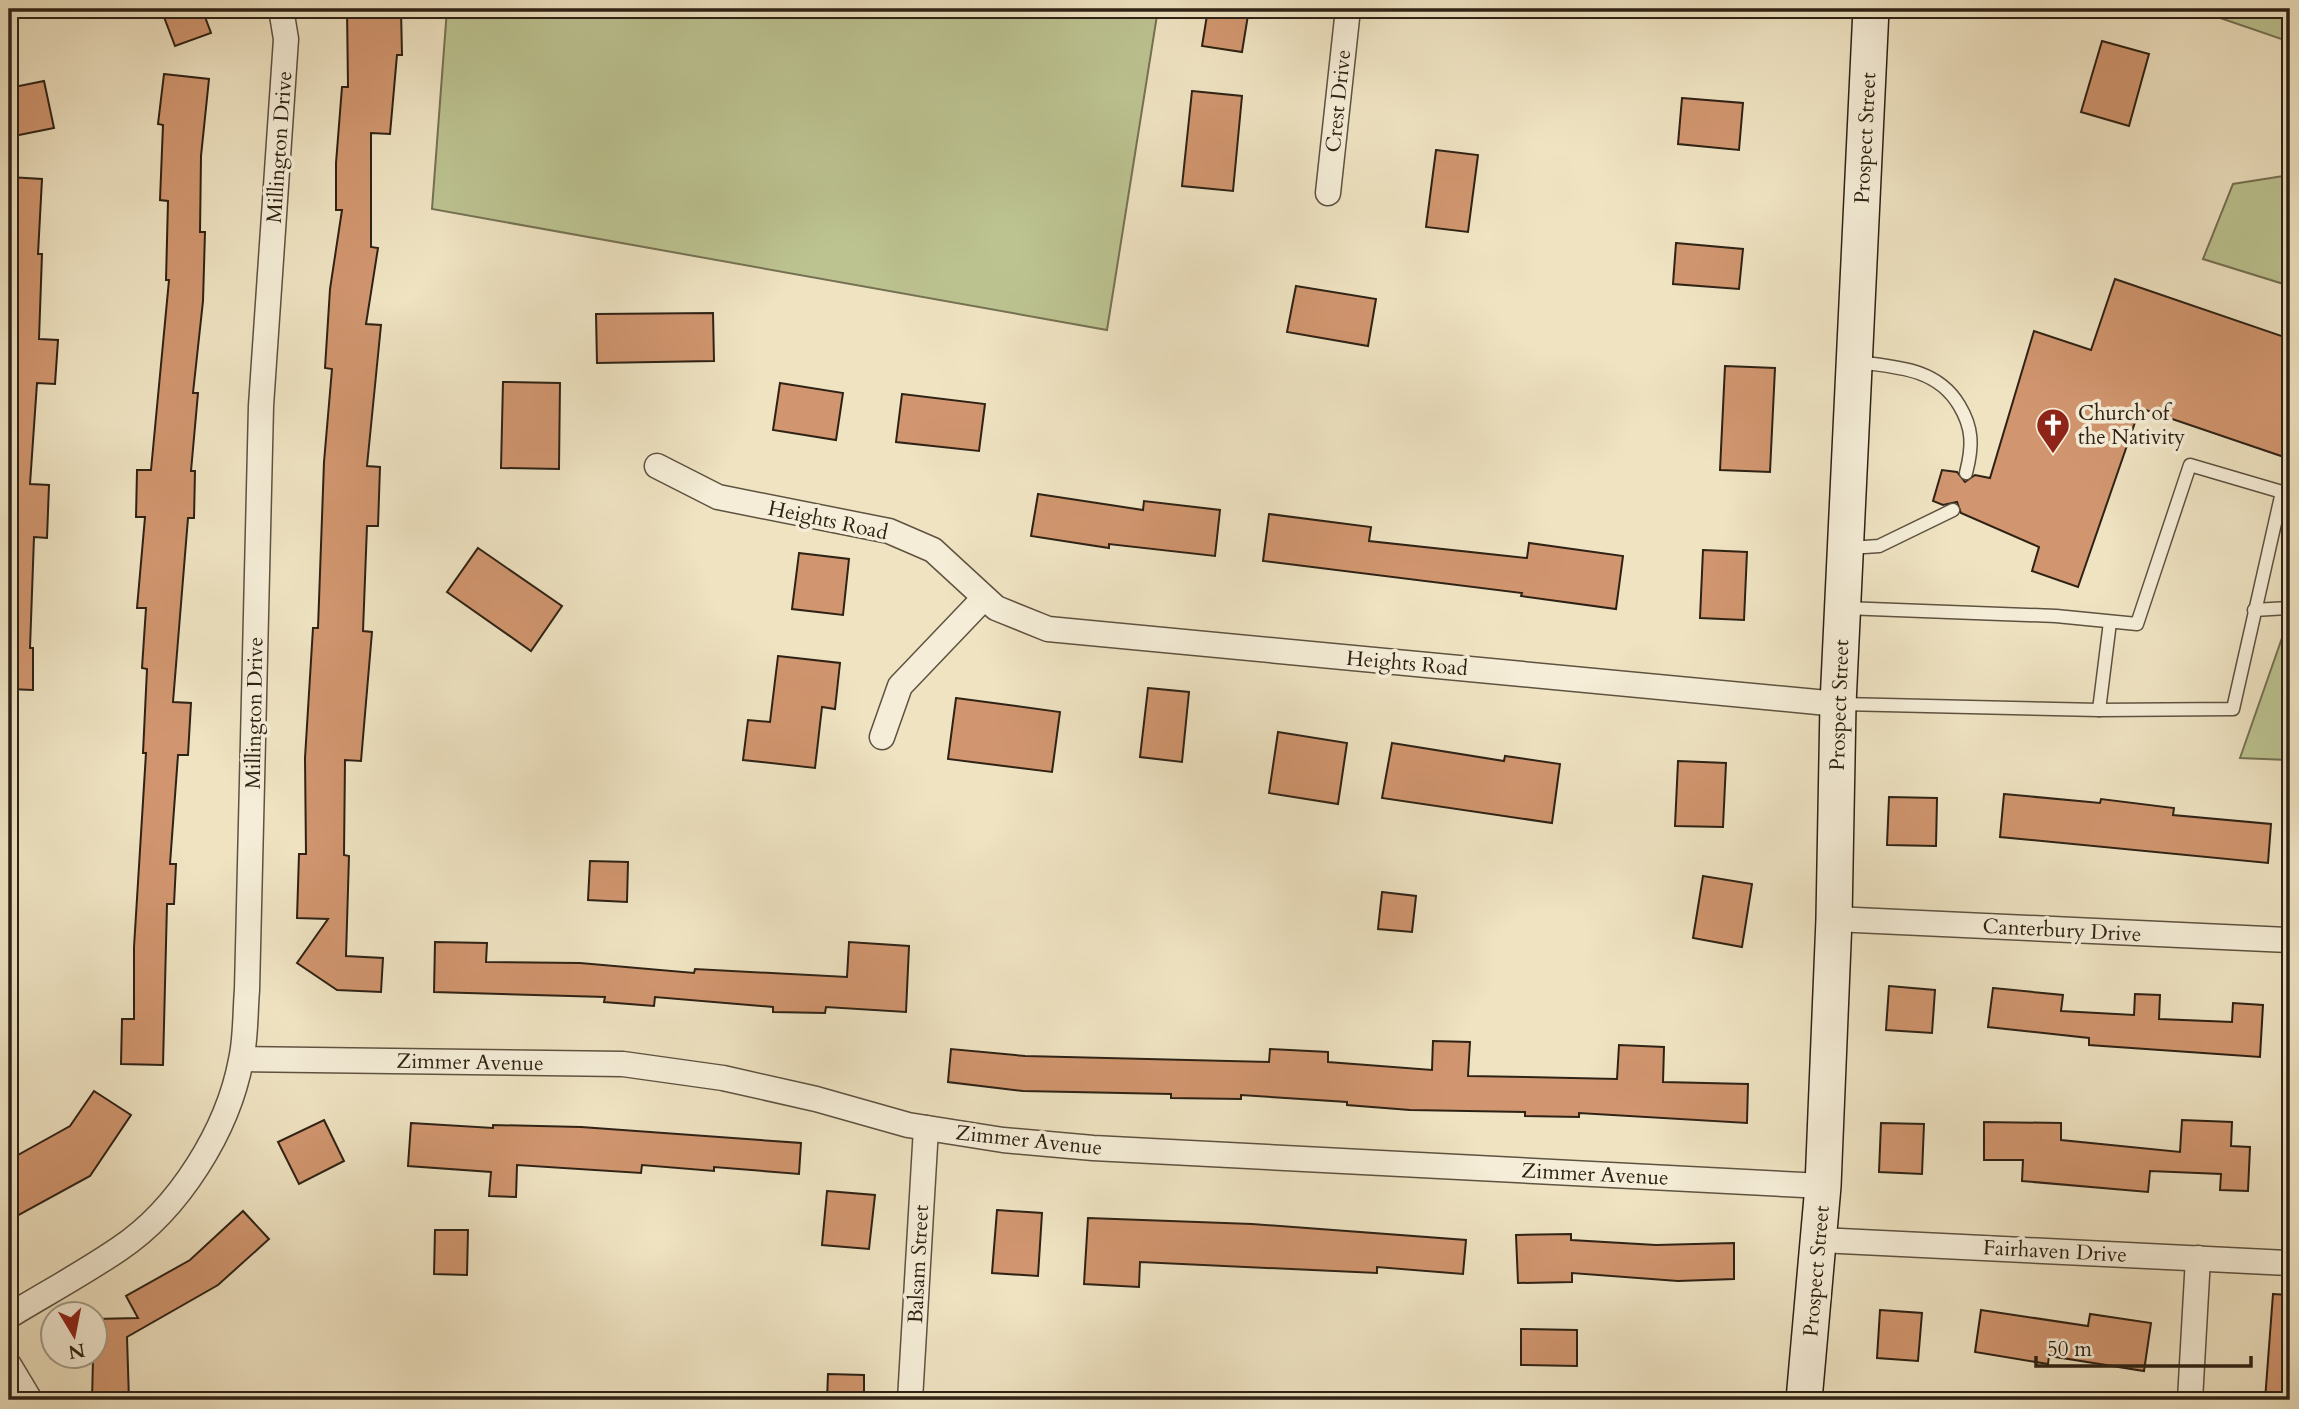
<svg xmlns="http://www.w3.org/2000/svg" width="2299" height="1409" font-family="Cardo,serif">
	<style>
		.green { fill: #bcc391; stroke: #757253; stroke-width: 2 }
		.building { fill: #d1966f; stroke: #2e2215; stroke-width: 2 }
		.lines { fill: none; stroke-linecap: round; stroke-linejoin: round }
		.lane-casing { stroke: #5e5240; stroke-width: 15 }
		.street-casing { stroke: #5e5240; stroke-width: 27 }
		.secondary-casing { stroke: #2e2215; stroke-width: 38 }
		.lane { stroke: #f5edd7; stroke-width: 12 }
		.street { stroke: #f5edd7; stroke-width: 24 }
		.secondary { stroke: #f5edd7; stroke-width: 35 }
		.labels { text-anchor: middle; stroke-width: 7; stroke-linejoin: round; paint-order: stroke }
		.street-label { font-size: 21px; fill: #2e2215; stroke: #f5edd7 }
		.poi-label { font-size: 21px; fill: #2e2215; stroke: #f5edd7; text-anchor: start }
	</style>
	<rect width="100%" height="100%" fill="#efe3c2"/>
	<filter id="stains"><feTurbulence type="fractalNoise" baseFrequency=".00286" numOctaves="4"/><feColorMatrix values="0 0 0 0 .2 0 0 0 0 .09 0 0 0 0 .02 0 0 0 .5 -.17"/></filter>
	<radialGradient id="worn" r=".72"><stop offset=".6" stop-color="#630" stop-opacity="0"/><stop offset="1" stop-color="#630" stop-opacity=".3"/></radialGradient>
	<g class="green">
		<path d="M447 9H1158L1107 330 432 209Z"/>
		<path d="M2194 9H2290V42Z"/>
		<path d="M2290 175V286L2203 259 2233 184Z"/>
		<path d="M2290 615V760L2240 758Z"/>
	</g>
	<g class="building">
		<path d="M161 9H202L211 33 175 46Z"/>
		<path d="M347 9H401L402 55H397L390 134 371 133V247L378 248 366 324 381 325 367 466 380 467 378 526H367L363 631 372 632 361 761 345 760 344 855 349 856 346 956 383 958 381 992 337 990 297 963 328 919 297 918 299 854H306L305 758 313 628H318L324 462 332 369 325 368 330 289 342 210H336V163L342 87H348Z"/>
		<path d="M1208 9H1249L1242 52 1202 46Z"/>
		<path d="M2102 41 2149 54 2129 126 2081 112Z"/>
		<path d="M164 74 209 79 201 156 200 232H205L203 301 193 393H198L191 471H195L194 518H188L173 702 191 703 188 755H178L170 864H176L174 904H167L163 1065 121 1064 122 1019H134V947L146 753H143L147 669 142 668 146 608H137L145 517H136L137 470H151L169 280H166L168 201 160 200 163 125 158 124Z"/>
		<path d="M44 81 54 128 9 137V88Z"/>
		<path d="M1192 91 1242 96 1233 191 1182 186Z"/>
		<path d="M1682 98 1743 103 1739 150 1678 144Z"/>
		<path d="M1436 150 1478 155 1468 232 1426 227Z"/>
		<path d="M9 177 42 179 38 254H42L39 339 58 340 55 384 37 383 30 484 49 485 47 538 34 537 30 648H33V690L9 689Z"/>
		<path d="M1676 243 1743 249 1739 289 1673 284Z"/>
		<path d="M2115 279 2290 339V459L2140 408 2078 587 2032 571 2039 547 1961 513 1957 502 1943 505 1933 501 1942 470 1957 472 1965 482 1975 475 1990 478 2034 331 2091 350Z"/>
		<path d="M1296 286 1376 299 1368 346 1287 332Z"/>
		<path d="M713 313 714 361 597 363 596 314Z"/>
		<path d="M1725 366 1775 368 1770 472 1720 470Z"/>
		<path d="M503 382 560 383 559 469 501 468Z"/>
		<path d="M780 383 843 393 836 440 773 430Z"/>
		<path d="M902 394 985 404 979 451 896 442Z"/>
		<path d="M1038 494 1143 510 1144 501 1220 510 1215 556 1109 544V548L1031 536Z"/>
		<path d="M1269 514 1371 527 1369 541 1527 558 1529 543 1623 556 1616 609 1521 596 1522 593 1263 561Z"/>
		<path d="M478 548 562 606 531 651 447 592Z"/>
		<path d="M1703 550 1747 552 1744 620 1700 618Z"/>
		<path d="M799 553 849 559 843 615 792 609Z"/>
		<path d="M778 656 840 663 835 709 822 707 815 768 743 760 748 720 770 722Z"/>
		<path d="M1148 688 1189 692 1182 762 1140 757Z"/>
		<path d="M956 698 1060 712 1052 772 948 759Z"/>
		<path d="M1278 732 1347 743 1338 804 1269 793Z"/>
		<path d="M1392 743 1504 761 1505 756 1560 764 1552 823 1382 798Z"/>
		<path d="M1678 761 1726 763 1723 827 1675 826Z"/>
		<path d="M2004 794 2100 803 2101 799 2174 808 2173 815 2271 824 2268 863 2000 837Z"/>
		<path d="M1889 797 1937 798 1936 846 1887 845Z"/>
		<path d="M590 861 628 862 627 902 588 900Z"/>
		<path d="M1703 876 1752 884 1742 947 1693 938Z"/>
		<path d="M1382 892 1416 896 1412 932 1378 929Z"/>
		<path d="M435 942 487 943 486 962 580 963 694 973 695 969 847 977 849 942 909 946 906 1012 826 1007 825 1013 773 1012V1007L655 997 654 1006 604 1002 605 997 434 992Z"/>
		<path d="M1889 986 1935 990 1932 1033 1886 1030Z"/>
		<path d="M1993 988 2063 995 2061 1011 2134 1015 2135 994 2160 995 2159 1019 2232 1022 2233 1003 2263 1005 2260 1057 2089 1045V1038L1988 1027Z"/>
		<path d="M1433 1041 1470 1042 1468 1076 1526 1077 1617 1079 1619 1045 1664 1047 1663 1082 1748 1084 1747 1123 1579 1113V1117L1525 1116V1112L1410 1110 1347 1105V1102L1241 1095V1099L1171 1098V1094L1023 1091 948 1082 951 1049 1025 1056 1269 1062 1270 1049 1328 1052V1062L1432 1070Z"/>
		<path d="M94 1091 131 1115 90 1176 17 1216 9 1201V1160L70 1126Z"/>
		<path d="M324 1120 344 1161 299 1184 278 1142Z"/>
		<path d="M2182 1120 2232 1122 2231 1146 2250 1147 2248 1191 2220 1190 2221 1174 2150 1171 2148 1192 2022 1181 2023 1160H1984V1122L2061 1123V1140L2180 1152Z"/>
		<path d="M411 1123 493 1128V1125L581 1127 801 1143 799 1174 714 1167V1171L642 1165 641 1173 517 1165 516 1197 489 1196 491 1172 408 1166Z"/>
		<path d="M1881 1123 1924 1124 1922 1174 1879 1172Z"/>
		<path d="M827 1191 875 1195 869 1249 822 1245Z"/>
		<path d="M997 1210 1042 1213 1038 1276 992 1273Z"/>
		<path d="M243 1211 269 1239 218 1285 127 1337 129 1400H92L94 1319 138 1318 126 1296 190 1260Z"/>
		<path d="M1088 1218 1252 1224 1466 1240 1463 1274 1377 1267V1273L1140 1262 1139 1287 1084 1284Z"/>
		<path d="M435 1230H468L467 1275 434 1274Z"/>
		<path d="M1571 1234V1240L1656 1245 1734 1243V1279L1678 1281 1572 1273V1282L1518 1283 1516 1235Z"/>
		<path d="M2273 1294 2290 1295V1400H2265Z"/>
		<path d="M1880 1310 1922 1313 1918 1361 1877 1358Z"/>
		<path d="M1981 1310 2088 1326 2090 1314 2151 1323 2144 1371 2049 1356 2048 1364 1975 1352Z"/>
		<path d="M1521 1329 1577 1330V1366L1521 1365Z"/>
		<path d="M828 1374 864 1375V1400H827Z"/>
	</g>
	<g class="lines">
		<g class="lane-casing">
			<g id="lane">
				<path d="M1857 362C1896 367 1937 368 1959 405 1973 428 1973 446 1966 473"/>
				<path d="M1849 548 1879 546 1953 510"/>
				<path d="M2254 610 2290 608"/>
				<path d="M1842 704 2099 710 2233 709 2282 492 2190 465 2137 624 2056 616 1844 608"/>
				<path d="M2099 710 2110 622"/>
			</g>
		</g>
		<g class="street-casing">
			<g id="street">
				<path d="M1328 193 1348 9"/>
				<path d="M657 466 718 497 889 531 933 550 996 608 1048 629 1838 704"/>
				<path d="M882 737 900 686 984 598"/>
				<path d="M1834 919 2290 940"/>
				<path d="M242 1059 623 1064 723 1078 816 1099 908 1125 1003 1140 1093 1148 1823 1186"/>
				<path d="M1820 1240 2290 1263"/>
				<path d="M9 1316C45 1294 84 1273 119 1249 179 1209 228 1130 241 1060 246 1038 245 1013 247 990L261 406 286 39 281 9"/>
				<path d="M9 1365 30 1400"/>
				<path d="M910 1400 926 1128"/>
				<path d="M2190 1400 2198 1258"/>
			</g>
		</g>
		<g class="secondary-casing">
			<path id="secondary" d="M1804 1400 1823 1186 1834 919 1838 704 1871 9"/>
		</g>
		<use href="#lane" class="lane"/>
		<use href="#street" class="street"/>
		<use href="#secondary" class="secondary"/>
	</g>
	<defs>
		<g id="church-pin" transform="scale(1.75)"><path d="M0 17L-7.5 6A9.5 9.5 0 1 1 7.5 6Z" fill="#8f2418" stroke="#f5edd7"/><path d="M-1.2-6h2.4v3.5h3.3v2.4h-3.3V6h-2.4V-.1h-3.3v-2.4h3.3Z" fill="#fff"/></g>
	</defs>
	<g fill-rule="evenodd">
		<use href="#church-pin" x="2053" y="425"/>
	</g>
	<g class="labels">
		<g class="street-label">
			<text transform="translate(1338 101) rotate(-84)" y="7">Crest Drive</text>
			<text transform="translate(1865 138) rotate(-87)" y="7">Prospect Street</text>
			<text transform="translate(279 147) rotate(-86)" y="7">Millington Drive</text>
			<text transform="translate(828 520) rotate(12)" y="7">Heights Road</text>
			<text transform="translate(1407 663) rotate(5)" y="7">Heights Road</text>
			<text transform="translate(1839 705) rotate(-88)" y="7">Prospect Street</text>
			<text transform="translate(254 713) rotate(-89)" y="7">Millington Drive</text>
			<text transform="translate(2062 930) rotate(3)" y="7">Canterbury Drive</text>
			<text transform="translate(470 1062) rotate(1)" y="7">Zimmer Avenue</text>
			<text transform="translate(1029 1140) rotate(6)" y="7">Zimmer Avenue</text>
			<text transform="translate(1595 1174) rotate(3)" y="7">Zimmer Avenue</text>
			<text transform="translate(2055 1251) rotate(3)" y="7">Fairhaven Drive</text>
			<text transform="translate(918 1264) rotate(-87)" y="7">Balsam Street</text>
			<text transform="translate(1816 1271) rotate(-85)" y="7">Prospect Street</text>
		</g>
		<g class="poi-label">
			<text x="2078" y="420">Church of<tspan x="2078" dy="24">the Nativity</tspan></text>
		</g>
	</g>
	<rect width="2299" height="1409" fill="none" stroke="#efe3c2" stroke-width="35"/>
	<rect x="10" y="10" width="2278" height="1388" fill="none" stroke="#2e2215" stroke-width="3.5"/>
	<rect x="18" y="18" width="2264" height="1374" fill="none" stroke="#2e2215" stroke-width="2"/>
	<g transform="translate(74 1335) rotate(170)"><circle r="33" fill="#f5edd7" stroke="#a59c89" stroke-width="2"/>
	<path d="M0-5L12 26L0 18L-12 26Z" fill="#8f2418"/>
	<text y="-10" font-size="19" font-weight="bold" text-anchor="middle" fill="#2e2215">N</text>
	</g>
	<path d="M2036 1356v10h215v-10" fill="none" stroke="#2e2215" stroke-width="3.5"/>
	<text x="2047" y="1356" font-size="21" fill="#2e2215" stroke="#f5edd7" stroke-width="5" paint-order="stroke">50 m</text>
	<rect width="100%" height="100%" filter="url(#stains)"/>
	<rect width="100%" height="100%" fill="url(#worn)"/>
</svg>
